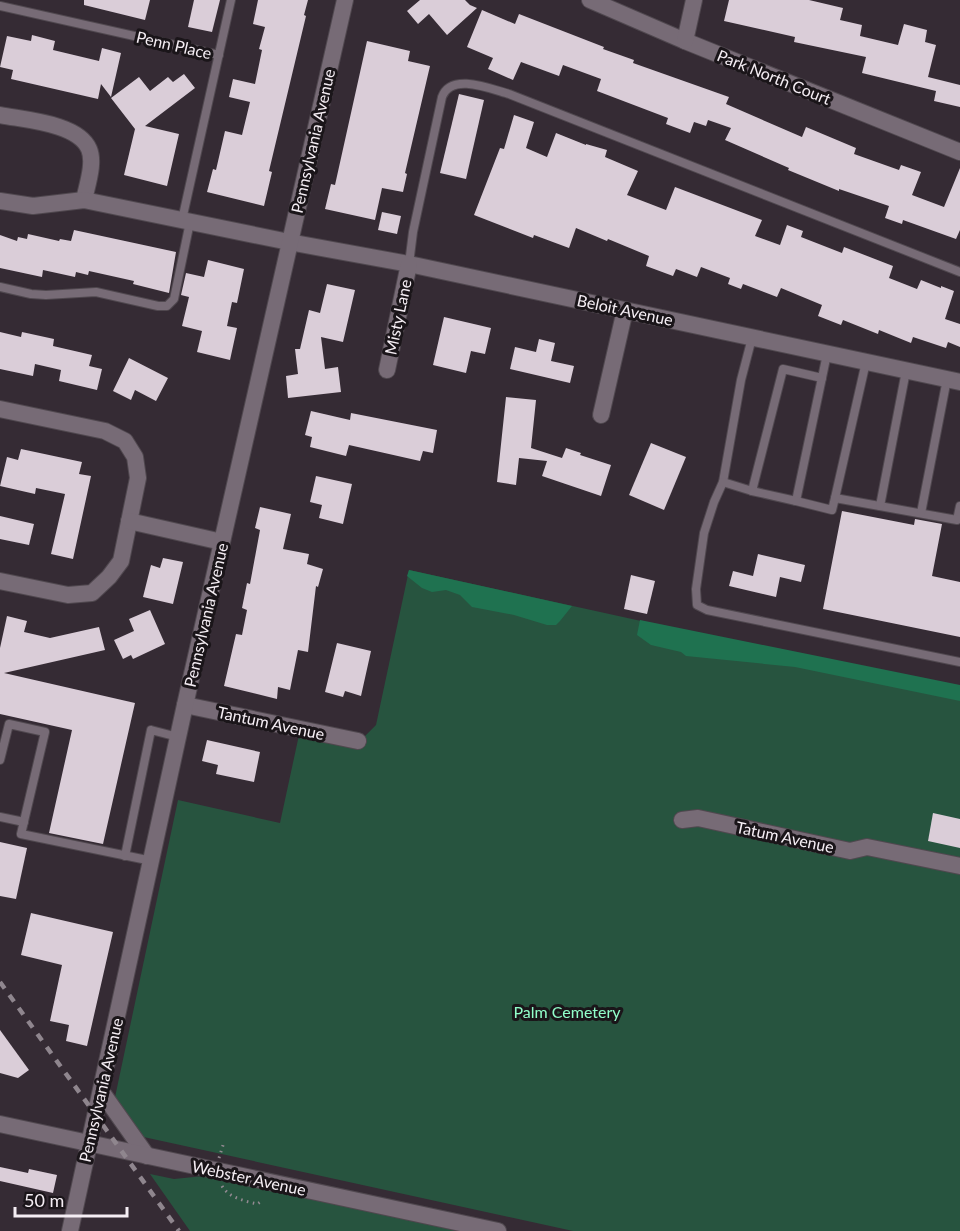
<svg xmlns="http://www.w3.org/2000/svg" width="960" height="1231" font-family="Lato,sans-serif">
	<style>
		.green { fill: #27543f }
		.forest { fill: #1f7250 }
		.building { fill: #dacdd8 }
		.lines { fill: none; stroke-linecap: round; stroke-linejoin: round }
		.service-casing { stroke: #50484f; stroke-width: 10 }
		.minor-casing { stroke: #50484f; stroke-width: 18 }
		.tertiary-casing { stroke: #50484f; stroke-width: 18 }
		.path { stroke: #938a92; stroke-width: 3; stroke-dasharray: 1.5 4.5; stroke-linecap: butt }
		.service { stroke: #776b76; stroke-width: 8 }
		.minor { stroke: #776b76; stroke-width: 16 }
		.tertiary { stroke: #776b76; stroke-width: 16 }
		.rail { stroke: #8f868e; stroke-width: 4.5; stroke-dasharray: 8 8; stroke-linecap: butt }
		.labels { text-anchor: middle; stroke-width: 6; stroke-linejoin: round; paint-order: stroke }
		.street-label { font-size: 16px; fill: #f5eef4; stroke: #1a1519 }
		.park-label { font-size: 16px; fill: #91feca; stroke: #1a1519 }
	</style>
	<rect width="100%" height="100%" fill="#352b34"/>
	<g class="green">
		<path d="M409 570 960 691V1231H573L139 1136 114 1102 178 800 280 823 299 735 362 749 364 737 376 725Z"/>
		<path d="M150 1174 174 1179 204 1176 458 1231H190Z"/>
	</g>
	<g class="forest">
		<path d="M409 570 572 606 560 621 556 625H547L514 615 472 607 460 595 446 590 432 592 422 588 407 576Z"/>
		<path d="M640 620 960 685V701L795 667 686 656 681 652 651 645 637 635Z"/>
	</g>
	<g class="building">
		<path d="M84 0H150L145 20 84 5Z"/>
		<path d="M194 0H220L212 32 188 27Z"/>
		<path d="M258 0H308L304 15 306 16 269 171 272 172 264 206 207 192 213 169 216 170 225 131 242 135 250 102 229 97 233 79 255 84 262 50 259 49 265 27 253 24Z"/>
		<path d="M420 0H465L470 5 477 8 447 35 429 14 418 24 407 11Z"/>
		<path d="M729 0H809L843 8 840 20 862 25 860 36 898 45 904 24 927 30 925 42 936 45 928 77 960 85V107L934 101 936 91 862 73 866 57 794 42 795 37 724 21Z"/>
		<path d="M482 10 515 24 519 14 604 47 603 49 634 60 633 63 729 97 726 104 802 137 806 127 856 148 854 154 899 170 901 165 921 172 912 195 944 207 960 168V230L956 239 903 220 902 224 885 218 889 206 839 189V191L788 170 789 168 725 140 731 128 708 120 706 126 694 122 690 133 666 124 668 118 597 91 601 79 563 65 559 76 521 62 513 80 488 69 493 58 467 47Z"/>
		<path d="M32 35 55 41 53 50 99 61 102 48 121 53 111 97 101 84 98 99 11 79 13 70 0 67 7 36 31 41Z"/>
		<path d="M367 41 410 51 408 61 430 66 405 173 407 174 403 192 382 188 375 220 325 209 331 184 335 185Z"/>
		<path d="M184 74 195 88 145 126 179 134 167 186 124 175 135 129 111 98 139 77 150 91 168 77 173 82Z"/>
		<path d="M459 94 484 100 466 179 440 173Z"/>
		<path d="M514 115 534 122 526 148 547 157 556 133 586 145V144L607 150 605 157 638 171 627 195 666 210 675 187 762 220 755 236 780 245 787 225 803 231 801 237 842 253 844 247 893 266 889 278 917 289 921 280 941 288V286L954 291 945 319 960 324V347L948 342 946 348 913 337 911 343 879 330 878 334 843 320 841 325 818 316 822 305 781 288 777 297 743 284 741 289 728 284 730 278 701 267 697 277 676 269 673 276 646 266 649 256 608 239 607 241 576 228 569 248 534 235 533 238 474 215 500 148 504 149Z"/>
		<path d="M382 212 401 216 397 234 378 230Z"/>
		<path d="M74 230 176 252 169 293 133 284 134 281 89 271 88 275 76 272 75 277 43 270 42 277 0 268V235L17 241 18 237 27 239 28 234 59 241 60 239 71 241Z"/>
		<path d="M208 260 244 269 237 303 232 302 227 326 237 328 230 360 197 352 202 331 182 326 189 297 181 295 186 273 204 277Z"/>
		<path d="M327 284 355 290 343 342 321 337 325 369 338 367 341 392 288 398 286 376 298 374 295 349H300L309 310 320 313Z"/>
		<path d="M444 317 491 328 485 354 471 351 466 373 433 365Z"/>
		<path d="M0 332 21 337 22 332 54 339 53 346 92 355 89 366 102 369 97 390 59 381 61 370 35 364 33 376 0 369Z"/>
		<path d="M539 339 555 343 551 361 574 366 570 383 510 369 515 347 536 352Z"/>
		<path d="M129 358 168 378 156 401 135 390 131 400 113 391Z"/>
		<path d="M506 397 536 400 531 448 562 458 566 448 581 453 580 455 611 465 601 496 542 476 547 461 519 458 516 485 497 482Z"/>
		<path d="M311 411 350 420 351 413 437 430 433 453 423 451 420 461 349 445 346 456 310 447 312 437 305 435Z"/>
		<path d="M651 443 686 457 664 510 629 495Z"/>
		<path d="M21 449 82 462 79 474 91 476 73 559 51 554 65 494 36 488 35 494 0 486 7 457 18 460Z"/>
		<path d="M316 476 352 484 343 524 319 518 322 505 310 502Z"/>
		<path d="M260 507 291 514 283 549 309 554 307 564 323 569 318 587 316 586 308 652 298 650 290 690 278 687 277 699 224 686 236 634 242 635 247 610 242 608 247 583 250 584 260 530 255 528Z"/>
		<path d="M842 511 914 525 915 519 942 524 932 576 960 582V637L823 609Z"/>
		<path d="M0 516 34 524 29 545 0 539Z"/>
		<path d="M758 554 805 565 801 582 780 577 776 597 729 586 733 571 753 576Z"/>
		<path d="M163 558 183 562 173 604 143 597 151 565 160 568Z"/>
		<path d="M631 575 655 581 647 614 624 609Z"/>
		<path d="M150 610 165 644 133 659 131 655 123 659 114 640 134 631 129 619Z"/>
		<path d="M7 616 27 621 24 632 50 638 99 627 105 650 4 673 135 703 103 844 49 833 72 730 0 714V648Z"/>
		<path d="M337 643 371 651 361 696 345 691 343 697 325 692Z"/>
		<path d="M207 740 260 752 254 782 216 774 218 765 202 761Z"/>
		<path d="M933 813 960 819V848L928 841Z"/>
		<path d="M0 842 27 848 16 899 0 896Z"/>
		<path d="M31 913 113 932 87 1046 66 1041 69 1025 50 1021 62 965 21 955Z"/>
		<path d="M0 1030 29 1070 18 1078 0 1073Z"/>
		<path d="M0 1167 28 1173 29 1169 57 1175 53 1193 0 1181Z"/>
	</g>
	<g class="lines">
		<g class="service-casing">
			<g id="service">
				<path d="M0 6 219 55"/>
				<path d="M182 220 231 0"/>
				<path d="M409 264 413 232 442 97C451 72 491 89 509 94L960 272"/>
				<path d="M0 287 31 294 46 295 96 292 158 306H167L174 299 190 222"/>
				<path d="M752 338 741 380 723 482 714 502 704 533 696 589 697 605 707 610 960 662"/>
				<path d="M827 354 796 501 832 510 835 498 957 520 960 506"/>
				<path d="M723 482 752 491"/>
				<path d="M835 498 866 362"/>
				<path d="M796 501 752 491 783 369 822 378"/>
				<path d="M880 506 906 371"/>
				<path d="M921 513 947 379"/>
				<path d="M0 760 9 724 45 732 21 834 152 861"/>
				<path d="M0 817 24 822"/>
				<path d="M125 856 151 730 178 737"/>
			</g>
		</g>
		<g class="minor-casing">
			<g id="minor">
				<path d="M590 0 685 41 960 152"/>
				<path d="M685 41 694 0"/>
				<path d="M0 115C24 120 78 123 89 149 95 163 87 185 84 200"/>
				<path d="M0 201 33 206 84 200 289 242 409 264 960 382"/>
				<path d="M387 370 409 264"/>
				<path d="M0 409 105 431 125 441 135 457 138 478 121 561 109 577 92 593 68 595 0 581"/>
				<path d="M601 415 625 310"/>
				<path d="M129 521 222 542"/>
				<path d="M185 705 358 741"/>
				<path d="M682 820 698 818 850 851 867 847 960 866"/>
			</g>
		</g>
		<g class="tertiary-casing">
			<g id="tertiary">
				<path d="M101 1091 147 1156"/>
				<path d="M0 1124 498 1231"/>
				<path d="M70 1231 185 705 345 0"/>
			</g>
		</g>
		<g class="path">
			<path d="M219 1158 224 1142"/>
			<path d="M222 1186C229 1198 245 1201 257 1204L262 1201"/>
		</g>
		<use href="#service" class="service"/>
		<use href="#minor" class="minor"/>
		<use href="#tertiary" class="tertiary"/>
		<path class="rail" d="M0 982 179 1231"/>
	</g>
	<g class="labels">
		<g class="street-label">
			<text transform="translate(174 45) rotate(13)" y="6">Penn Place</text>
			<text transform="translate(774 77) rotate(22)" y="6">Park North Court</text>
			<text transform="translate(313 141) rotate(-77)" y="6">Pennsylvania Avenue</text>
			<text transform="translate(625 310) rotate(12)" y="6">Beloit Avenue</text>
			<text transform="translate(398 317) rotate(-78)" y="6">Misty Lane</text>
			<text transform="translate(206 615) rotate(-77)" y="6">Pennsylvania Avenue</text>
			<text transform="translate(271 723) rotate(12)" y="6">Tantum Avenue</text>
			<text transform="translate(785 837) rotate(12)" y="6">Tatum Avenue</text>
			<text transform="translate(101 1090) rotate(-77)" y="6">Pennsylvania Avenue</text>
			<text transform="translate(249 1178) rotate(12)" y="6">Webster Avenue</text>
		</g>
		<g class="park-label">
			<text x="567" y="1018">Palm Cemetery</text>
		</g>
	</g>
	<path d="M15 1207v9h112v-9" fill="none" stroke="#f5eef4" stroke-width="3"/>
	<text x="24" y="1207" font-size="18" fill="#f5eef4" stroke="#1a1519" stroke-width="4.5" paint-order="stroke">50 m</text>
</svg>
